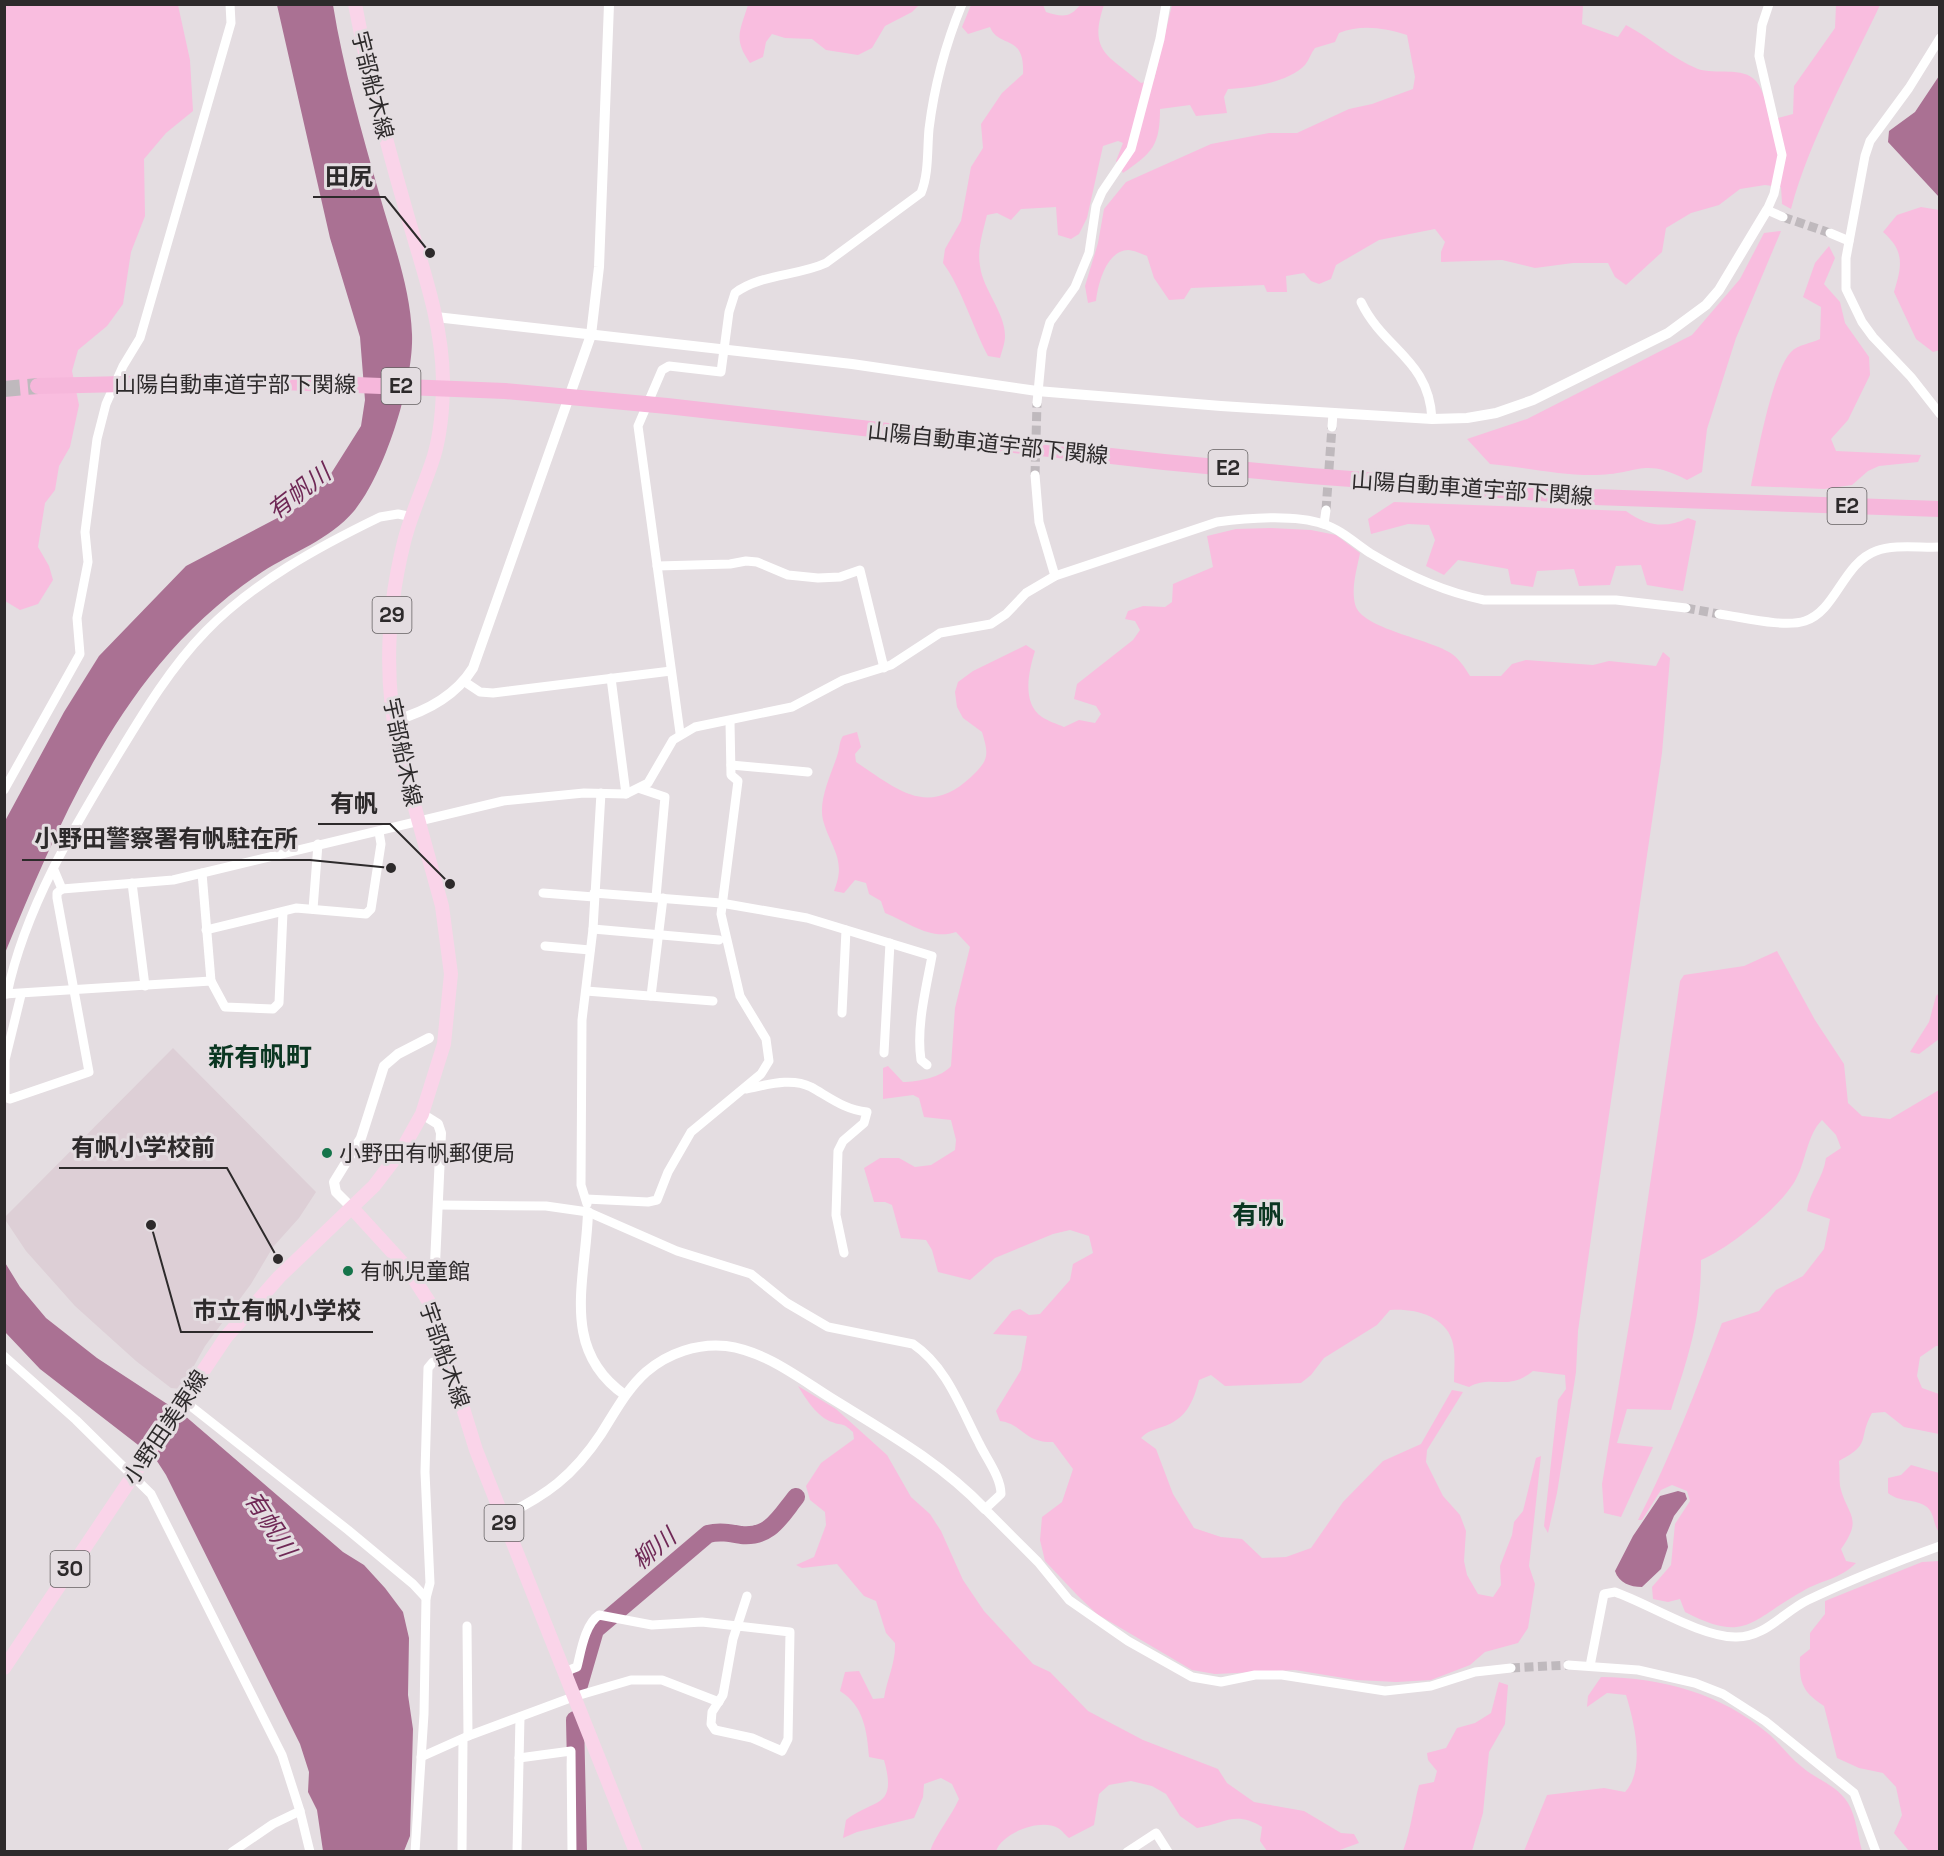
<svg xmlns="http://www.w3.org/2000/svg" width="1944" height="1856" font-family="'Space Grotesk','Noto Sans JP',sans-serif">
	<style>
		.built { fill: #ddcfd6 }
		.green { fill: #f9bddf }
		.water { fill: #aa7193 }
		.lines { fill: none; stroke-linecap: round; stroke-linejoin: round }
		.river { stroke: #aa7193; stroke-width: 18 }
		.minor-tunnel { stroke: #bfb9bd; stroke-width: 9; stroke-dasharray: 9 4.5; stroke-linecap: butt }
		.motorway-tunnel { stroke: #bfb9bd; stroke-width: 16; stroke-dasharray: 16 8; stroke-linecap: butt }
		.minor { stroke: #fff; stroke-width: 9 }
		.tertiary { stroke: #fff; stroke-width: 10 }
		.primary { stroke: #fad4e9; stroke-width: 14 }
		.motorway { stroke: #f6b7db; stroke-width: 16 }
		.poi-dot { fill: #15744a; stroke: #e4dde1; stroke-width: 2 }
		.labels { text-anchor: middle; stroke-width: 6; stroke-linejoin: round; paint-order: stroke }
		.shield { fill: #e4dde1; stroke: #646062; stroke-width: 1.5 }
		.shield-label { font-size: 21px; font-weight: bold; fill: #2d2a2b }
		.street-label { font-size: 22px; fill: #2d2a2b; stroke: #e4dde1 }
		.poi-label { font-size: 22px; fill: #2d2a2b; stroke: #e4dde1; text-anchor: start }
		.water-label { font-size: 24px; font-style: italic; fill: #6f2856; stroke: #e4dde1 }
		.quarter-label { font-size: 26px; font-weight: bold; fill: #0a3621; stroke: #e4dde1 }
		.leader { fill: none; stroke: #2d2a2b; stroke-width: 2 }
		.callout-dot { fill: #2d2a2b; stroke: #e4dde1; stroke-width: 2 }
		.callout-label { font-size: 24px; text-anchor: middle; font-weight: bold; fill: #2d2a2b; stroke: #e4dde1; stroke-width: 6; stroke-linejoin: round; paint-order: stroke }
	</style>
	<rect width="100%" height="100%" fill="#e4dde1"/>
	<path class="built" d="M173 1048 316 1192 299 1218 273 1247 251 1284 205 1346 181 1389 171 1388 136 1361 75 1306 26 1251 4 1218Z"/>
	<g class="green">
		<path d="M5 5H178L190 60 193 111 166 133 144 159 145 216 131 252 123 304 107 326 78 350 72 371 79 405 70 447 59 466 55 490 45 503 38 547 49 566 53 580 38 604 20 610 5 601Z"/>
		<path d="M748 5V4L919 5 912 12 885 26 872 48 858 55 826 50 812 39 785 38 772 34 766 42 763 57 750 63C733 39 740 31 748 5Z"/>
		<path d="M971 5H1043L1046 12C1062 17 1070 18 1080 5H1104C1088 52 1108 55 1141 83L1154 80 1172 5H1583L1582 24 1618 37 1626 25C1651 38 1671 58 1698 69 1715 75 1743 66 1756 81 1765 92 1766 107 1770 120L1793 114 1794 86 1835 28 1836 5H1880C1849 71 1810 138 1791 209L1782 204 1781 187 1765 185 1740 189 1719 205 1691 213 1666 228 1662 252 1626 285 1615 277 1608 263H1573L1535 268 1502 260 1441 262V252L1445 242 1435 229 1379 240 1336 265 1331 279 1319 284 1311 281 1304 273 1286 276 1287 292H1267L1264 285 1191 288 1184 299 1169 300 1154 278 1147 256C1142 254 1133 250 1128 250 1106 251 1098 284 1096 301L1088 303 1085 286 1098 243 1104 209 1126 182 1211 144 1269 133H1297L1349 109 1372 104 1413 89 1415 77 1407 35C1384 28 1362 24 1339 33L1335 42 1315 48C1311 53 1309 60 1305 65 1289 82 1251 88 1228 89L1224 97 1227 113 1196 116 1190 105 1160 109C1160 146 1152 153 1123 173L1116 161 1123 143 1118 141 1103 146 1087 218 1079 234 1071 239 1058 235 1056 207 1021 209 1011 220 997 213 987 215C983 232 977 249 980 266 983 290 1005 312 1005 336 1005 343 1002 351 1000 358L988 356C973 328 961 287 943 263L945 249 961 221 971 167 983 148 981 124 1002 93 1023 74C1025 33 999 49 990 27L968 34 962 27Z"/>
		<path d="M1921 207 1939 210 1940 350 1933 352 1916 339 1894 292C1902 266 1905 251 1883 232L1897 215Z"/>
		<path d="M1781 231 1736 338 1707 429 1702 472 1687 480C1643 457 1639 474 1597 475 1562 476 1525 467 1490 464L1467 439 1527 419 1692 335 1740 279 1764 233Z"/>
		<path d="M1829 246 1835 258 1824 284 1840 302 1845 323 1869 357 1870 375 1848 420 1831 439 1836 451 1921 455 1918 462 1879 466 1868 471 1852 485 1824 489 1751 486C1757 456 1772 372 1791 352 1797 345 1812 343 1820 339L1821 307 1803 297 1815 263Z"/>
		<path d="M1394 502 1626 511C1647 526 1665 529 1688 518L1696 521 1683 591 1647 585 1641 565 1616 566 1610 585 1579 586 1574 569 1537 571 1533 587 1511 584 1508 569 1458 560 1444 575 1426 566 1435 540 1429 525 1408 524 1371 534 1368 519Z"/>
		<path d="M1271 528 1311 530 1336 535 1360 553C1357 569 1351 587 1355 604 1360 629 1432 639 1452 654 1460 660 1465 668 1470 676H1501L1512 664 1526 660 1593 665 1609 661 1656 666 1663 652 1670 658 1662 753 1594 1217 1578 1331 1576 1372 1557 1493 1548 1533 1544 1526 1558 1400 1566 1389 1565 1375 1533 1371C1507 1392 1492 1374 1469 1387L1454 1382C1454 1370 1456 1352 1452 1340 1444 1315 1413 1308 1390 1310L1377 1325 1324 1358 1311 1375 1301 1383 1225 1386 1211 1375 1199 1380C1193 1403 1186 1419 1162 1427 1154 1430 1147 1431 1141 1438L1156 1449 1173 1494 1194 1528 1221 1537 1242 1539 1262 1558 1286 1557 1311 1548 1343 1502 1383 1461 1421 1444 1452 1390 1463 1392 1427 1450 1426 1462 1443 1496 1460 1515 1466 1531 1464 1561 1467 1575 1478 1594 1493 1597 1501 1585 1500 1566 1512 1535 1514 1522 1523 1511 1536 1458 1541 1456 1529 1566 1535 1584 1528 1628 1518 1643 1485 1652 1470 1665 1431 1680 1396 1682 1356 1680 1295 1670 1215 1674 1192 1670 1097 1614 1078 1596 1045 1561 1040 1540 1042 1517 1062 1502 1073 1469 1053 1442C1024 1443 1023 1424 1000 1421L996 1411 1021 1370 1027 1336 993 1334 1012 1311 1020 1309 1029 1315 1040 1314 1070 1280 1073 1264 1093 1253 1089 1236 1070 1230 1053 1234 995 1258 970 1280 938 1272 932 1250 926 1240 901 1238 892 1205 885 1202H874L864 1168 880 1158H899L915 1167 931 1165 955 1150 956 1140 951 1120 924 1117 919 1098 913 1095 883 1099V1068L888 1066 903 1082C918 1082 942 1077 951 1066L955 1008 970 947 956 932C931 941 908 922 885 913L881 901 869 894 866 883 855 880 844 893 834 891C847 859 831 849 823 820 818 799 832 773 838 753 840 746 839 742 843 736L857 732 861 747 855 754 856 762C897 789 927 818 971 777 989 760 989 755 982 732L963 718 957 707 955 692 958 682 973 671 1026 645 1035 651C1029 670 1021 703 1042 717 1048 721 1057 724 1064 727L1079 720 1095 723 1101 714 1096 706 1074 699 1077 684 1133 640 1140 630 1135 621 1125 619 1128 611 1143 606 1165 607 1172 602 1173 584 1213 567 1207 536 1236 529Z"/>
		<path d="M1777 951 1815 1020 1844 1064 1848 1103 1862 1116 1890 1119 1939 1090V1346H1936L1920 1357 1917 1376 1922 1388 1939 1394V1434L1904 1427 1885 1412 1872 1413C1857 1440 1873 1443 1839 1461 1840 1469 1839 1478 1840 1486 1847 1516 1864 1517 1841 1549L1846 1561 1856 1563C1841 1579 1821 1580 1803 1591 1750 1620 1747 1644 1685 1612L1680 1599 1668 1602 1653 1599 1652 1587 1671 1565 1675 1524 1690 1501 1687 1491 1672 1485 1661 1490 1642 1520H1638C1671 1456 1696 1390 1722 1323L1759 1311 1776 1290 1803 1276 1824 1249 1830 1219 1807 1211C1810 1190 1823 1179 1826 1158L1841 1148 1836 1135 1822 1120C1807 1135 1806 1161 1796 1179 1782 1206 1728 1249 1701 1260 1701 1320 1689 1354 1671 1410L1627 1409 1617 1443 1653 1447 1621 1517 1604 1513 1602 1484 1632 1307 1680 981 1684 975 1744 966Z"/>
		<path d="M1939 993V1039L1919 1054 1910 1052 1929 1022 1936 996Z"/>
		<path d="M798 1386 836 1409 887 1455 911 1497 930 1514 941 1531 963 1580 984 1611 1033 1664 1050 1672 1088 1711 1143 1740 1218 1769 1227 1783 1254 1802 1304 1811 1341 1833 1354 1834 1359 1843 1337 1851H1267L1260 1841 1262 1827C1235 1810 1224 1824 1197 1828L1180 1816 1166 1794 1152 1786 1131 1781 1109 1785 1099 1794 1094 1825 1069 1838C1065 1835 1062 1830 1058 1828 1040 1818 1002 1833 996 1851H930C937 1832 951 1817 959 1799L952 1784 941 1778 924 1784 923 1797 914 1818 857 1832 843 1838 846 1820C873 1798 898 1810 884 1760L869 1757C867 1731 864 1706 840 1691L845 1672 859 1671 873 1699 884 1698C887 1679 896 1662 895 1643L886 1633 876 1601 864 1596 837 1564 802 1568 796 1565 814 1557 826 1525 825 1512 810 1500 806 1486 821 1463 854 1439 853 1432C841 1421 844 1427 832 1422 817 1417 806 1399 798 1386Z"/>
		<path d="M1911 1465 1939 1473V1532C1933 1525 1935 1514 1927 1507 1915 1498 1900 1503 1888 1493V1478L1901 1475Z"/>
		<path d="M1939 1561V1851H1909L1894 1833 1902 1815 1896 1787 1883 1773 1859 1768 1837 1758 1824 1706C1802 1692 1799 1682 1800 1657L1810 1649V1633L1825 1614V1601L1922 1562Z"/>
		<path d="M1601 1677C1663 1678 1721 1693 1770 1735 1781 1745 1790 1758 1802 1767 1817 1780 1837 1785 1848 1803 1856 1816 1858 1837 1862 1851H1524L1547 1795 1604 1788 1625 1792C1646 1770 1634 1721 1626 1695L1607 1693 1587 1707 1588 1696Z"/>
		<path d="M1499 1682 1508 1685 1505 1724 1489 1752 1483 1813 1472 1851H1403C1411 1830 1413 1808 1419 1785L1434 1782 1437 1771 1428 1760 1427 1753 1446 1748 1457 1728 1475 1723 1491 1713Z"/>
	</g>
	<g class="water">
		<path d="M277 5H333C343 67 362 133 379 193 392 240 410 285 412 334 414 381 385 474 354 511 329 540 293 552 262 572 224 597 188 630 159 665 90 748 46 854 5 953V821L64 712 99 656 186 566 306 503 332 472 361 426 365 400 360 337 330 238Z"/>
		<path d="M1939 76V197L1888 142 1889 131 1915 112Z"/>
		<path d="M4 1261 20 1287 46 1318 97 1358 184 1415 343 1552 364 1565 385 1588 403 1612 409 1638 408 1695 413 1729 410 1836 404 1851H323L317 1810 308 1792 309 1772 300 1744 166 1475 155 1458 40 1369 5 1332Z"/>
		<path d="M1678 1491 1685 1493 1687 1499 1674 1516 1666 1535 1668 1547 1661 1569 1642 1587C1630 1587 1619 1583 1615 1571L1633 1536 1660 1496Z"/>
	</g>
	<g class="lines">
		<g class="river">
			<path d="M579 1685 595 1630 708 1534C719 1531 730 1533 741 1535 770 1538 780 1517 796 1497"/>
			<path d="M575 1720 578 1852"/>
		</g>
		<g class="minor-tunnel">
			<path d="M1783 217 1830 233"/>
			<path d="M1035 475 1037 403"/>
			<path d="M1326 510 1332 427"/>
			<path d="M1686 608 1719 614"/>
			<path d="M1511 1668 1568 1665"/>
		</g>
		<path class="motorway-tunnel" d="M4 389 38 386"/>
		<g class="minor">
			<path d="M1769 4 1762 25 1759 56 1782 155 1774 194 1767 210 1783 217"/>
			<path d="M1940 38 1909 88 1870 141 1865 156 1846 258V289L1862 322 1873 337 1911 377 1940 414"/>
			<path d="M1830 233 1849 241"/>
			<path d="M1361 302C1384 350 1429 359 1432 419"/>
			<path d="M1037 403 1042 350 1050 322 1075 287 1089 253 1096 206 1102 192 1131 149 1160 39 1166 4"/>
			<path d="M1332 427 1333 413"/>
			<path d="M1035 475 1039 522 1055 576"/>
			<path d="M1324 524 1326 510"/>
			<path d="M657 566 730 564 746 561 757 562 788 575 818 578 840 577 860 570 884 668"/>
			<path d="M1719 614C1742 617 1784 628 1805 621 1836 611 1843 563 1876 551 1894 544 1920 548 1940 547"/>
			<path d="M611 678 626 794"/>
			<path d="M465 682 480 692 493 693 671 671"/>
			<path d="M680 733 638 426 662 370 669 366 721 372 729 312 735 293C760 274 798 276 826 263L921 193C929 173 927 151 929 129 934 88 946 43 962 4"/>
			<path d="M731 765 808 772"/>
			<path d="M641 789 665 797 656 897"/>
			<path d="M4 790 80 654 77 618 88 562 85 532 97 439 106 404 123 366 140 338 231 23 230 4"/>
			<path d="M54 870 62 889 173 880 503 801 584 793 626 794 648 783 673 740 695 727 792 707 843 680 891 665 940 633 991 624 1006 614 1026 593 1055 576 1217 522C1246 518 1295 514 1323 524 1340 529 1355 543 1370 553 1405 574 1444 592 1484 600H1616L1686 608"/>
			<path d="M202 873 211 981"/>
			<path d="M132 883 145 986"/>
			<path d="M543 893 594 897"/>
			<path d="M594 893 721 903 807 918 932 956C926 989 916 1027 921 1060L927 1065"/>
			<path d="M313 909 318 844"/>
			<path d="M593 929 719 940"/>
			<path d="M206 930 296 908 366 914 371 909 381 844 379 832"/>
			<path d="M545 946 590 950"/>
			<path d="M586 991 713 1001"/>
			<path d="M4 994 211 981 225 1007 273 1009 279 1003 283 912"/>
			<path d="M7 994C25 908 74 827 119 753 145 710 171 667 206 631 254 582 318 547 380 517L398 514 413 517"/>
			<path d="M21 995 5 1060V1097L10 1099 89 1072 57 898V893L62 889"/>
			<path d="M651 996 663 898"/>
			<path d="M842 1013 846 930"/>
			<path d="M884 1053 890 943"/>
			<path d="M746 1089C767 1085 791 1077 811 1087 829 1097 845 1110 867 1112L864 1123 843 1141 838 1151 836 1215 844 1253"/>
			<path d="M586 1199 648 1202 657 1200 668 1172 691 1132 761 1074 769 1061 766 1039 740 996 721 914 738 781 731 775 730 722"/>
			<path d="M587 1204 581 1185 582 1020 593 929 601 793"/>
			<path d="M438 1205 546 1206 588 1212 677 1251 751 1274 787 1303 828 1327 913 1344C947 1367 961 1409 979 1443 986 1458 1001 1477 1001 1494L985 1509 1038 1562 1069 1600 1128 1641 1192 1677 1221 1682 1255 1675H1282L1385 1691 1431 1686 1475 1672 1511 1668"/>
			<path d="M4 1356 76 1420 151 1494 282 1755 300 1811 310 1852"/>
			<path d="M183 1400 348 1530 413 1584 426 1598"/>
			<path d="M467 1626 468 1736"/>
			<path d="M1568 1665 1638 1670 1695 1683 1723 1694 1765 1721 1854 1793 1876 1852"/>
			<path d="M1590 1666 1604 1594 1615 1592C1649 1604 1701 1637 1735 1637 1765 1638 1783 1612 1808 1600 1850 1580 1895 1562 1940 1546"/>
			<path d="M564 1672 577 1667C581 1651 585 1624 599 1615L652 1625 702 1622 790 1632 788 1739 782 1751 752 1738 715 1730 711 1724 712 1712 723 1695 733 1639 747 1596"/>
			<path d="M421 1757 468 1736 573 1697 631 1680H662L719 1702"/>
			<path d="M519 1758 571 1751 572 1852"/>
			<path d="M232 1852 273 1824 300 1811"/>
			<path d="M415 1852 424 1714 426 1598 430 1583 425 1472 428 1368 433 1362 449 1358"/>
			<path d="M462 1852 463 1739"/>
			<path d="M517 1852 520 1717"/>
			<path d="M1127 1852 1156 1833 1168 1852"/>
		</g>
		<g class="tertiary">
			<path d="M436 317 852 364 1037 391 1221 406 1432 419 1467 418 1496 413 1533 400 1668 333 1706 305 1719 290 1767 210"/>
			<path d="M393 721C425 712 455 697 473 668L591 335 599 267 609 4"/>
			<path d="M422 1114 438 1124 441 1133 435 1264"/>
			<path d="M353 1209 336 1192 334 1182 361 1138 384 1066 398 1054 429 1038"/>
			<path d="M588 1212C586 1280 559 1349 625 1395"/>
			<path d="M502 1517C547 1495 573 1476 601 1434 615 1412 627 1389 646 1372 668 1353 698 1343 726 1346 765 1351 799 1378 831 1398 886 1432 940 1462 985 1509"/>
		</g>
		<g class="primary">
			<path d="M353 1209 407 1268 431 1305 476 1450 636 1852"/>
			<path d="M4 1668 226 1337 279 1277 374 1186 403 1148 422 1114 444 1044 451 974 442 906 399 750C384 682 387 610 404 542 411 513 425 485 434 456 441 432 443 405 443 380 442 319 421 265 405 207 386 141 368 73 355 4"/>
		</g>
		<path class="motorway" d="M38 386 257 381 505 391 667 406 1164 462 1311 476 1594 497 1940 509"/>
	</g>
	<g class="poi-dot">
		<circle cx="327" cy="1153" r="6"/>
		<circle cx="348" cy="1271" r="6"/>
	</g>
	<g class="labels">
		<g class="shield">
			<rect x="381.5" y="368" width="39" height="36" rx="4.5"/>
			<rect x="1208.5" y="450" width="39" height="36" rx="4.5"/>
			<rect x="1827.5" y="488" width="39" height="36" rx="4.5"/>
			<rect x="372.5" y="597" width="39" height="36" rx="4.5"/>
			<rect x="484.5" y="1505" width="39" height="36" rx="4.5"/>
			<rect x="50.5" y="1551" width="39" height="36" rx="4.5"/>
		</g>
		<g class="shield-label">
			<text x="401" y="393">E2</text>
			<text x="1228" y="475">E2</text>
			<text x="1847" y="513">E2</text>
			<text x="392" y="622">29</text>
			<text x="504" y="1530">29</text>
			<text x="70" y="1576">30</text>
		</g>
		<g class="street-label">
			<text transform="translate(373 85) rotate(76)" y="8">宇部船木線</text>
			<text x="235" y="392">山陽自動車道宇部下関線</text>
			<text transform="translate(988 443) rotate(6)" y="8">山陽自動車道宇部下関線</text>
			<text transform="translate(1472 488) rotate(4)" y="8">山陽自動車道宇部下関線</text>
			<text transform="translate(403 752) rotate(78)" y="8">宇部船木線</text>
			<text transform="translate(445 1355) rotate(71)" y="8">宇部船木線</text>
			<text transform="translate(165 1427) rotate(-56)" y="8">小野田美東線</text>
		</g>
		<g class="poi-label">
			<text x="339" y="1161">小野田有帆郵便局</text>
			<text x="360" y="1279">有帆児童館</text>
		</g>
		<g class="water-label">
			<text transform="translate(299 492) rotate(-38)" y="8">有帆川</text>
			<text transform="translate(270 1524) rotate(57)" y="8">有帆川</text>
			<text transform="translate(654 1549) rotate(-40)" y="8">柳川</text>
		</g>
		<g class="quarter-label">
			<text x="260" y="1066">新有帆町</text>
			<text x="1258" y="1224">有帆</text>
		</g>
	</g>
	<path class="leader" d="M430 253L385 197H313M450 884L390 824H318M391 868L310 860H22M278 1259L227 1168H59M151 1225L181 1332H373"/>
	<g class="callout-dot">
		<circle cx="430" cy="253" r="6"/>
		<circle cx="450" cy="884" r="6"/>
		<circle cx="391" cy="868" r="6"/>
		<circle cx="278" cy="1259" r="6"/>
		<circle cx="151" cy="1225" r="6"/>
	</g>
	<g class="callout-label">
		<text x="349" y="185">田尻</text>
		<text x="354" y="812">有帆</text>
		<text x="166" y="847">小野田警察署有帆駐在所</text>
		<text x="143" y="1156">有帆小学校前</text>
		<text x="277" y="1319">市立有帆小学校</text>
	</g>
	<rect width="1944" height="1856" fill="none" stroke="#2d2a2b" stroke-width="12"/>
</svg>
